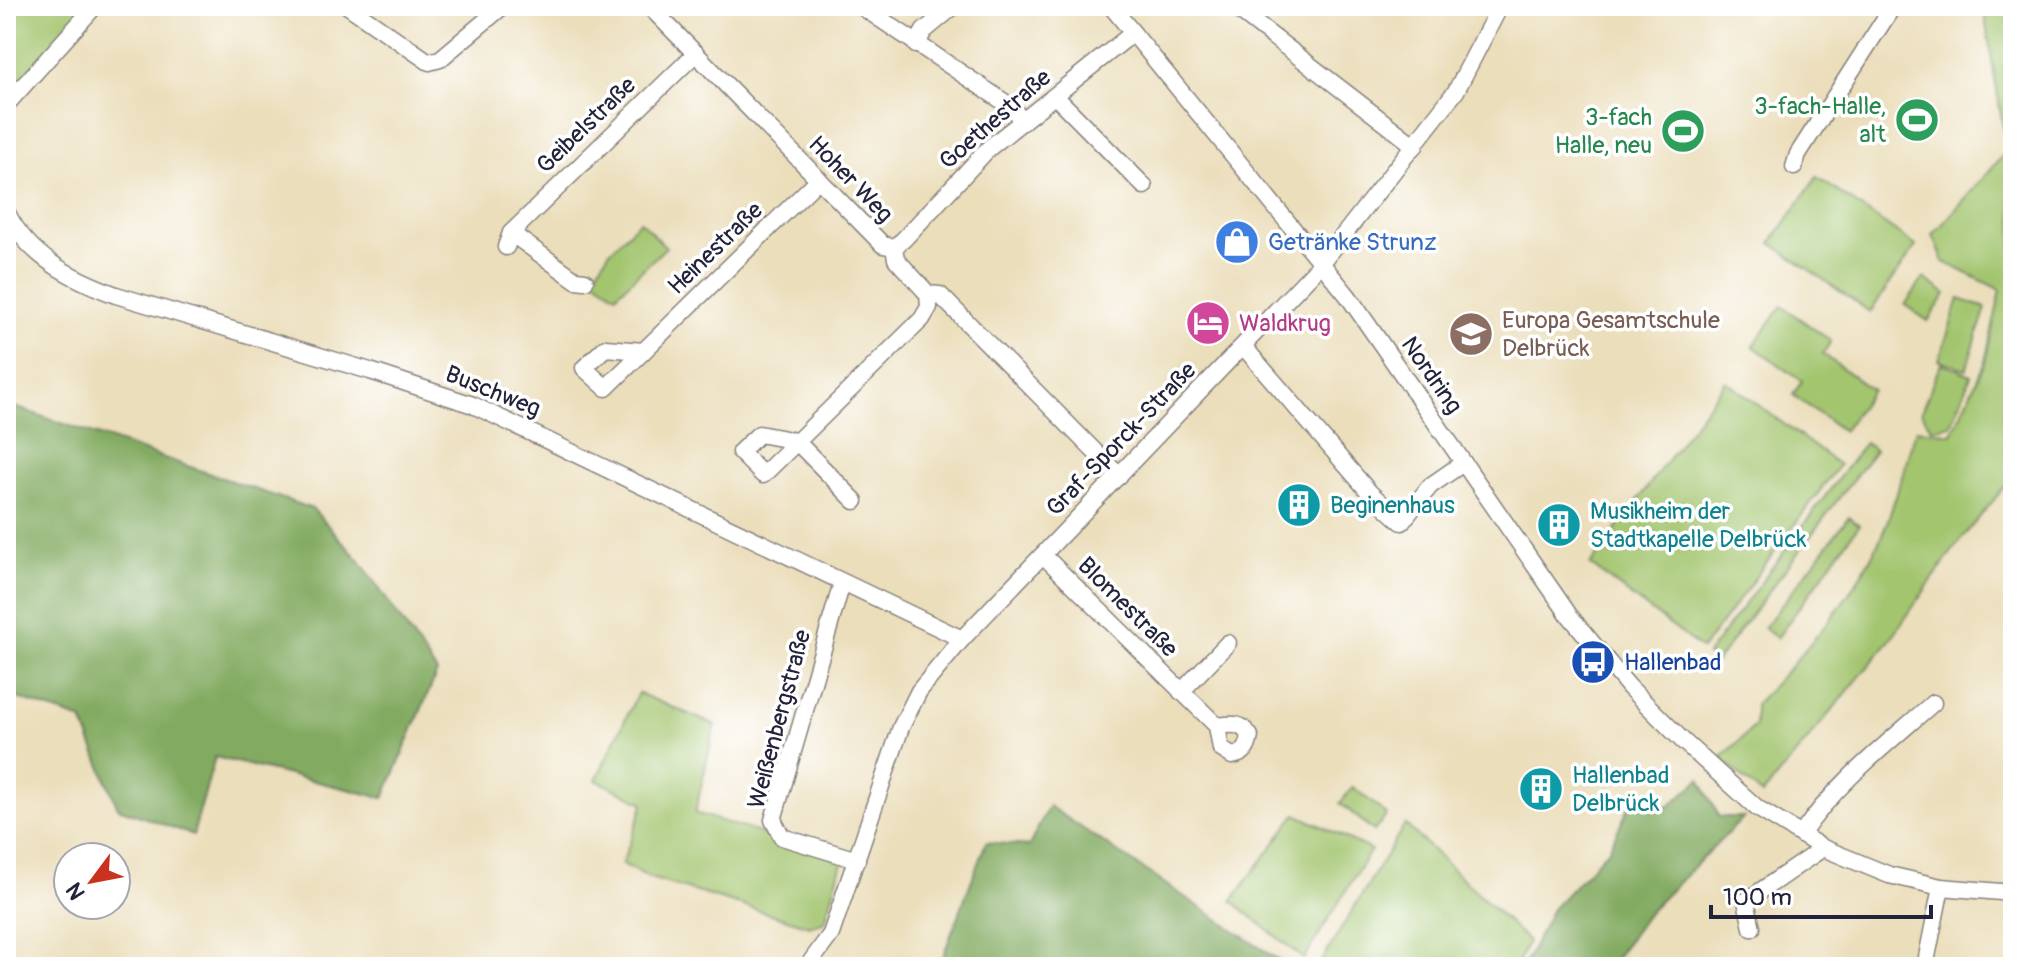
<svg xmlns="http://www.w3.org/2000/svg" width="2019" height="973" font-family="Pangolin,sans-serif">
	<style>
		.green { fill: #a3c56e; stroke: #627454; stroke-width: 2 }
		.forest { fill: #82aa61; stroke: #52664e; stroke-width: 2 }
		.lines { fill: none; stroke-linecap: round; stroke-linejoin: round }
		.minor-casing { stroke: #86807b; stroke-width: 19 }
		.minor { stroke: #fff; stroke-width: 16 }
		.labels { text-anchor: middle; stroke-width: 7; stroke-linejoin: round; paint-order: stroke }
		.leisure-label { font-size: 24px; fill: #27864d; stroke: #fff; text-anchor: end }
		.street-label { font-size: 24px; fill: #22223b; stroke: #fff }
		.shop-label { font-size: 24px; fill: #366cbe; stroke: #fff; text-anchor: start }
		.education-label { font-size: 24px; fill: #785e54; stroke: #fff; text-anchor: start }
		.hotel-label { font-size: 24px; fill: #b23c85; stroke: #fff; text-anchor: start }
		.culture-label { font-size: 24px; fill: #0d838f; stroke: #fff; text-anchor: start }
		.transit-label { font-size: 24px; fill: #164399; stroke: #fff; text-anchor: start }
	</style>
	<rect width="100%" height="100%" fill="#fff"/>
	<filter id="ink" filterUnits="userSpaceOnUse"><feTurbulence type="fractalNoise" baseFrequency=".0125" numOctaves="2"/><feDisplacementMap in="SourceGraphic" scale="16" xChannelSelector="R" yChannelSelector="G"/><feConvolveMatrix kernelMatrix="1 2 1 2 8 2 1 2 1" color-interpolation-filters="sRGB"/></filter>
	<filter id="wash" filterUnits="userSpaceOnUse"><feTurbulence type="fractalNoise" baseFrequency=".006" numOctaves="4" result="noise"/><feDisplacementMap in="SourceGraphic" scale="32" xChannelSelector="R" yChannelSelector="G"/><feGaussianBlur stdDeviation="1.8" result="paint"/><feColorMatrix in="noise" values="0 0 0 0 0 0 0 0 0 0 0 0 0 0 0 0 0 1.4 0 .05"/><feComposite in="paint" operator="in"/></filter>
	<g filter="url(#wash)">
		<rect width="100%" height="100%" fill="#ebdebb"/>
		<g class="green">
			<path d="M6 6H88L6 98Z"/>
			<path d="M1983 6H2013V375L2004 414 2013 450V477L1958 543 1890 640 1762 795 1721 758 1755 726V705C1804 652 1857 596 1885 528 1897 496 1906 462 1916 429L1952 434 1985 362 2001 290 1944 262 1933 235 2007 151Z"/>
			<path d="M1817 177 1916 246 1870 312 1771 243Z"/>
			<path d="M640 221 666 247 616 295 593 278 609 252Z"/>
			<path d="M1924 278 1946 294 1928 321 1905 305Z"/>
			<path d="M1959 299 1986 308 1966 369 1939 360Z"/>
			<path d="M1782 306 1831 341 1823 354 1872 390 1843 431 1793 395 1802 381 1753 346Z"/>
			<path d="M1941 363 1971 375 1951 425 1932 429 1921 412Z"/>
			<path d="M1726 381 1839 465 1702 649 1590 565Z"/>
			<path d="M1865 443 1875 450 1716 662 1707 655Z"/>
			<path d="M1849 517 1859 525 1777 638 1764 628Z"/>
			<path d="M638 693 715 725 695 813 843 859 825 921 810 926 650 878 622 864 644 803 596 780Z"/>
			<path d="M1353 787 1387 815 1374 831 1340 803Z"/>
			<path d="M1296 814 1371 850 1304 959 1232 901Z"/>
			<path d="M1405 824 1528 941 1516 967H1318Z"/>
		</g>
		<g class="forest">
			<path d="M6 404 313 509 360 561 437 672 384 798 215 757 193 835 118 808 82 720 6 694Z"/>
			<path d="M1700 779 1719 817H1744L1648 913 1609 967H1523L1552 909 1609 849 1631 803 1668 807Z"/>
			<path d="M1049 806 1289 967H939L986 842 1029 846Z"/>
		</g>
	</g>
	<g filter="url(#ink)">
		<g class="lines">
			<g class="minor-casing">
				<g id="minor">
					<path d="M348 6 429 62 440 59 503 6"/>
					<path d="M649 6 883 245 894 247"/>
					<path d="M861 6 1013 108 1022 122"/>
					<path d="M1111 6 1348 296 1569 615 1629 687 1683 741 1757 808 1823 848 1889 875 1941 887 2013 893"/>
					<path d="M1233 6 1415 146"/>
					<path d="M916 45 924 31 954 6"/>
					<path d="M1056 97 1144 186"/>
					<path d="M6 105 95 6"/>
					<path d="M1794 167 1798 154 1893 6"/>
					<path d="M6 211C28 257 71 278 116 295L370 371 473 405 962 639"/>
					<path d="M511 233 576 280 585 281"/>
					<path d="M506 247 511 233 696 53"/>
					<path d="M894 247 896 259 928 294 940 295 1119 476"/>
					<path d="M894 247 903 240 989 148 1133 33"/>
					<path d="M1243 346 1370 493 1402 522 1430 486 1463 463"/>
					<path d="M644 351 605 348 584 368 606 388 819 179"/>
					<path d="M855 501 796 441 759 434 740 452 763 475 922 319 929 307 928 294"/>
					<path d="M1043 555 1217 726 1221 749 1232 756C1245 754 1248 748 1250 736 1241 722 1232 724 1217 726"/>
					<path d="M842 583 773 820 782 837 857 860"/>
					<path d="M1181 692 1228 643"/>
					<path d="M1801 835C1835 784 1887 744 1933 703"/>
					<path d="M1752 928 1746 901 1823 848"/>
					<path d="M807 967 831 934 901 727 919 691 962 639 1321 264 1456 91 1500 6"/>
					<path d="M1925 967 1941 887"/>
				</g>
			</g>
			<use href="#minor" class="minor"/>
		</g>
	</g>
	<defs>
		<g id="stadium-disc" transform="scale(2.3)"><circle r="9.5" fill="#2e9e5b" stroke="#fff"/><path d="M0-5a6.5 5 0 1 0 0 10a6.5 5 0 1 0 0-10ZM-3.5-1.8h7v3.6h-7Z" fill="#fff"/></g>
		<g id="shop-disc" transform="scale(2.3)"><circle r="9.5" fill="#3f7fe0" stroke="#fff"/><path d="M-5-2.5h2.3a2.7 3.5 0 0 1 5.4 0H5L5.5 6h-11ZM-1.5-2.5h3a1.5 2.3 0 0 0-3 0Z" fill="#fff"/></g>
		<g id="hotel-disc" transform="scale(2.3)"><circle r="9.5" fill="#d1479c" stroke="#fff"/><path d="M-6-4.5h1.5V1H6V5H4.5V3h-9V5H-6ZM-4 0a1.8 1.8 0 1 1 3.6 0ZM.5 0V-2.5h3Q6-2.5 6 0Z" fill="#fff"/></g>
		<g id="school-disc" transform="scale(2.3)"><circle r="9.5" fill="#8d6e63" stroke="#fff"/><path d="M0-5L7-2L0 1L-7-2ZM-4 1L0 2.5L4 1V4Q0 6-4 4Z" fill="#fff"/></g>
		<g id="building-disc" transform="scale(2.3)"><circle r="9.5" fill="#0f9aa8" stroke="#fff"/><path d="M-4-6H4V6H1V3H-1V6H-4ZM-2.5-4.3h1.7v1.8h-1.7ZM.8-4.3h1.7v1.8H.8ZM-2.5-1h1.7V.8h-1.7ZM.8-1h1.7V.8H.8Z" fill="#fff"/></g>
		<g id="bus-disc" transform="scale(2.3)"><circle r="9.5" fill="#1a4fb4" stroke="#fff"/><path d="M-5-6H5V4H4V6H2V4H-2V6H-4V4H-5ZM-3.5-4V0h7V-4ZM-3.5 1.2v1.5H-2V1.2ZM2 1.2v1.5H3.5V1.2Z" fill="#fff"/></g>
	</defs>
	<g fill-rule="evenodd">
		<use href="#stadium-disc" x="1917" y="120"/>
		<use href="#stadium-disc" x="1683" y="131"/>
		<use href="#shop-disc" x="1237" y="242"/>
		<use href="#hotel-disc" x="1208" y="323"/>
		<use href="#school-disc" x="1471" y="334"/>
		<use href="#building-disc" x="1299" y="505"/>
		<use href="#building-disc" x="1559" y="525"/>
		<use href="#bus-disc" x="1593" y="662"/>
		<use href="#building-disc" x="1541" y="789"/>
	</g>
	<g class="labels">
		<g class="leisure-label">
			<text x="1886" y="114">3-fach-Halle,<tspan x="1886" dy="28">alt</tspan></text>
			<text x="1652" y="125">3-fach<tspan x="1652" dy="28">Halle, neu</tspan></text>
		</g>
		<g class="street-label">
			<text transform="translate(995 119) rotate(-41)" y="8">Goethestraße</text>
			<text transform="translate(586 125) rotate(-44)" y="8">Geibelstraße</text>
			<text transform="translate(851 179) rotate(46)" y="8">Hoher Weg</text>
			<text transform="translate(715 248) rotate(-44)" y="8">Heinestraße</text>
			<text transform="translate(1432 375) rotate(55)" y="8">Nordring</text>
			<text transform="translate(493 391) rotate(22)" y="8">Buschweg</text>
			<text transform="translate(1121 439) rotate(-46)" y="8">Graf-Sporck-Straße</text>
			<text transform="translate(1128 607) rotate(45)" y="8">Blomestraße</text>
			<text transform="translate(779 719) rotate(-75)" y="8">Weißenbergstraße</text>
		</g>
		<g class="shop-label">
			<text x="1268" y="250">Getränke Strunz</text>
		</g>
		<g class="education-label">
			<text x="1502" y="328">Europa Gesamtschule<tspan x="1502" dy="28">Delbrück</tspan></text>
		</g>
		<g class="hotel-label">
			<text x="1239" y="331">Waldkrug</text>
		</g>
		<g class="culture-label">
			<text x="1330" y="513">Beginenhaus</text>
			<text x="1590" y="519">Musikheim der<tspan x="1590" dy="28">Stadtkapelle Delbrück</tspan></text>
			<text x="1572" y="783">Hallenbad<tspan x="1572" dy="28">Delbrück</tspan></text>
		</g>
		<g class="transit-label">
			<text x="1624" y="670">Hallenbad</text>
		</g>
	</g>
	<rect width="2019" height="973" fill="none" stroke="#fff" stroke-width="32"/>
	<g transform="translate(92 881) rotate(238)"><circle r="38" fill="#ffffff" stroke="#a7a7b1" stroke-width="2"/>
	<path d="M0-6L14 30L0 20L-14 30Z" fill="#c8321e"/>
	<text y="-12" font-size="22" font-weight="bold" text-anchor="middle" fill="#22223b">N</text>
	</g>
	<path d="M1711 905v12h220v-12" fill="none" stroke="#22223b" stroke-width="4"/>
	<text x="1723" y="905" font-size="24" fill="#22223b" stroke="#ffffff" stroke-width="6" paint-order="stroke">100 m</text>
</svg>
